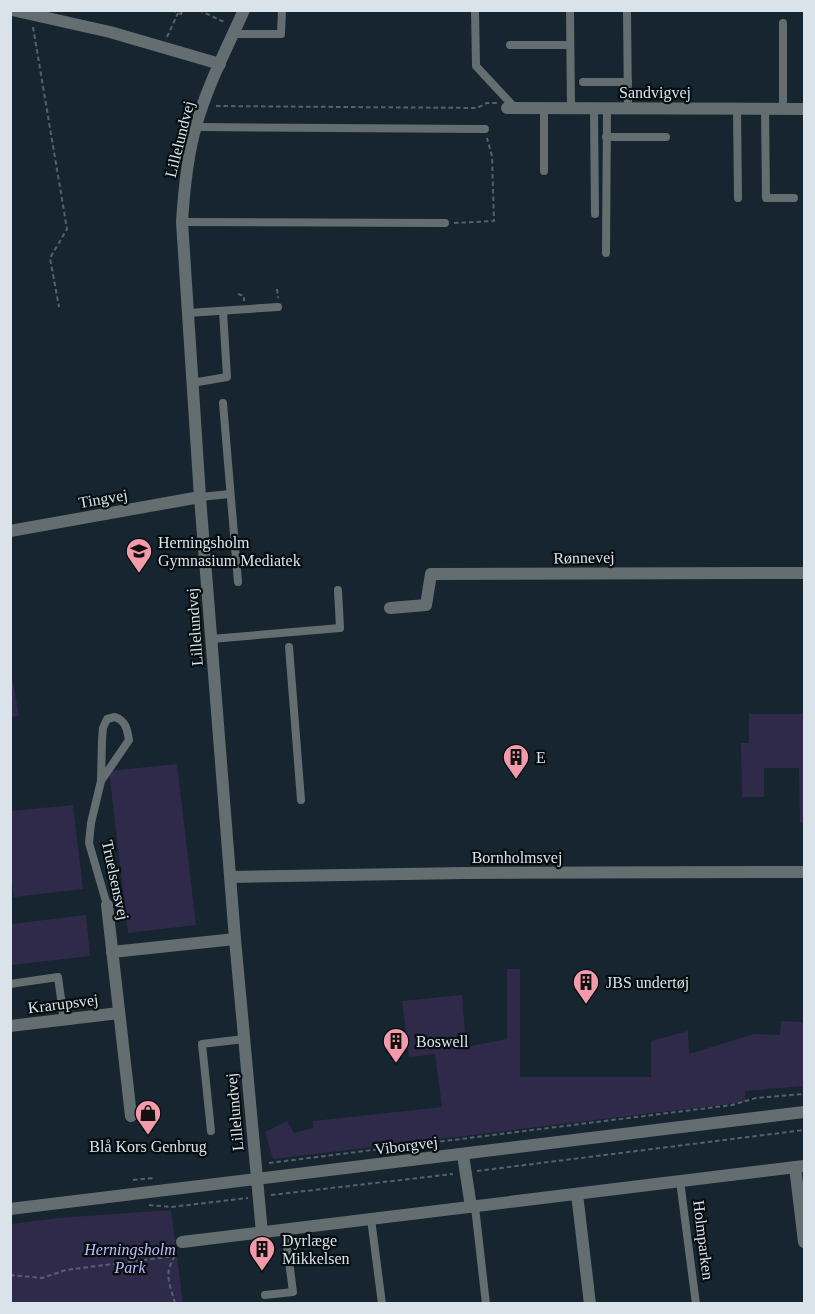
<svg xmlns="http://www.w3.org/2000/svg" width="815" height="1314" font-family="'Times New Roman',serif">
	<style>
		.green { fill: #2f2a4a }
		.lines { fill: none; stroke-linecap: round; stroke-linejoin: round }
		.path { stroke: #55626b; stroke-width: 2; stroke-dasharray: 4.5 3; stroke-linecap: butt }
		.service { stroke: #646e70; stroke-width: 8 }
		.minor { stroke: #646e70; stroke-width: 12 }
		.tertiary { stroke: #646e70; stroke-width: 12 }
		.labels { text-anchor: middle; stroke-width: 4.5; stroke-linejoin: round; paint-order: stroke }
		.street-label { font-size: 16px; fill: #dae3ea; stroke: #070e12 }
		.poi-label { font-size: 16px; fill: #dae3ea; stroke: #070e12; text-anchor: start }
		.park-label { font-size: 16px; font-style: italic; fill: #c2bbf9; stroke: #070e12 }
	</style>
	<rect width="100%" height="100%" fill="#16252f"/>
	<g class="green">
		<path d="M10 666 19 716 11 717H10Z"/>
		<path d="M749 714H804V822H800L799 768H764V797H742L741 743H749Z"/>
		<path d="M177 764 196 925 128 933 109 771Z"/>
		<path d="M73 805 83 889 14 897 10 869 11 811Z"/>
		<path d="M86 915 90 956 11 965V924Z"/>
		<path d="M507 969H520V1077H651V1041L688 1031 689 1054 754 1034 780 1035 781 1021 804 1022V1086L745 1091V1102L273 1159 265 1132 287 1121 294 1133 313 1128V1121L442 1107 435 1054 409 1057 402 1001 462 995 466 1047 507 1039Z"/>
		<path d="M171 1210 183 1303H11V1224L58 1218Z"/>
	</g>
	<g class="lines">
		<g class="path">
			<path d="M172 10 181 14 183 10"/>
			<path d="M199 10 224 22"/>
			<path d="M33 27 67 229 50 258 59 307"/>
			<path d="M167 37 178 13"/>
			<path d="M216 106 477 108 487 103H497"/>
			<path d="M454 223 494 221 492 156 487 138"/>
			<path d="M277 289 278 298"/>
			<path d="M238 294 244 296V301"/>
			<path d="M269 1163 732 1105 756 1098 804 1094"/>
			<path d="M477 1171 804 1130"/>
			<path d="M133 1180 154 1178"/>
			<path d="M271 1195 453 1174"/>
			<path d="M149 1205 171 1207 248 1198"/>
			<path d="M175 1256C163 1275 170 1283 175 1304"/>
			<path d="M10 1275 42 1278 66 1270 175 1256 177 1253"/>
		</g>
		<g class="service">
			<path d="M475 10 476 66 515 108"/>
			<path d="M570 10 571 109"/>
			<path d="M627 10 628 109"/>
			<path d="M234 34H281L282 10"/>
			<path d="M510 45H570"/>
			<path d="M583 82H628"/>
			<path d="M737 108 738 198"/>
			<path d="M765 108 766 198H794"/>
			<path d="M783 108V23"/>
			<path d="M594 109 595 214"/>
			<path d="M196 127 485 129"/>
			<path d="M606 137H666"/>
			<path d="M544 171V109"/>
			<path d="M182 222 445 223"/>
			<path d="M606 253 607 109"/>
			<path d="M188 313 278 307"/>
			<path d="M192 383 227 377 223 311"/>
			<path d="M223 403 238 582"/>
			<path d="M200 497 230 494"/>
			<path d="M211 639 340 628 338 590"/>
			<path d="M289 647 301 800"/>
			<path d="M101 781 102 740 103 728 107 719 115 717C126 721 127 729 129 740L101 781 91 823 89 843 107 905"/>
			<path d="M10 984 58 977 64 1020"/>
			<path d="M211 1131 202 1044 244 1039"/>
			<path d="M680 1181 696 1304"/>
			<path d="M475 1207 486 1304"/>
			<path d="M371 1219 382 1304"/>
			<path d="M265 1295 293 1292 285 1230"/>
		</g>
		<g class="minor">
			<path d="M12 10 110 32 220 64"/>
			<path d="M244 10C227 48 207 86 196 126 187 157 184 190 182 222L200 497 235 939 262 1233"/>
			<path d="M507 108 804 109"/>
			<path d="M10 531 200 497"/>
			<path d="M390 608 426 605 431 574 804 573"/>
			<path d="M230 877 464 873 804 872"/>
			<path d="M107 905 131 1116"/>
			<path d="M112 952 235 939"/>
			<path d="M10 1026 119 1013"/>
			<path d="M463 1155 471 1207"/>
			<path d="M795 1167 804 1242"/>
			<path d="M577 1194 590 1304"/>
			<path d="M182 1242 804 1166"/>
		</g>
		<path class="tertiary" d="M10 1209 804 1112"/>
	</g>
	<defs>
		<g id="school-pin" transform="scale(1.35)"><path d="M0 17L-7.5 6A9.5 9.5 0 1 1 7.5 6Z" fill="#f39aab" stroke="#070e12"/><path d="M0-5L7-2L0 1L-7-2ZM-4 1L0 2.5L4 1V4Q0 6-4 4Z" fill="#111"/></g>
		<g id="building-pin" transform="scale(1.35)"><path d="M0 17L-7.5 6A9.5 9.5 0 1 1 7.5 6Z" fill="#f39aab" stroke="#070e12"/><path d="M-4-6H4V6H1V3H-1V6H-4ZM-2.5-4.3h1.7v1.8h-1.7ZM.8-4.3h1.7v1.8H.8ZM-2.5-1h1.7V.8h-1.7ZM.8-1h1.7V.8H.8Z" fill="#111"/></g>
		<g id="shop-pin" transform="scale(1.35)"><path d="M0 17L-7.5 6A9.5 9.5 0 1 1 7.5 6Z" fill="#f39aab" stroke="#070e12"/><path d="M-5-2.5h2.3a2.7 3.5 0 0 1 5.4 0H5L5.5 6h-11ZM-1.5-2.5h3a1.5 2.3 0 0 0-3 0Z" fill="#111"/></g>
	</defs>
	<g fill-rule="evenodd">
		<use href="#school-pin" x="139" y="551"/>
		<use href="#building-pin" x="516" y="757"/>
		<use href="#building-pin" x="586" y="982"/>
		<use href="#building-pin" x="396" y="1041"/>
		<use href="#shop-pin" x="148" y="1113"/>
		<use href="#building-pin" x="262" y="1249"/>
	</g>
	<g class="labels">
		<g class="street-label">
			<text x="655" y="98">Sandvigvej</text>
			<text transform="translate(179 139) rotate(-76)" y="6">Lillelundvej</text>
			<text transform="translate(103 498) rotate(-10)" y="6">Tingvej</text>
			<text transform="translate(584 557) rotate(-1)" y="6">Rønnevej</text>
			<text transform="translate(194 627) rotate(-94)" y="6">Lillelundvej</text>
			<text x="517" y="863">Bornholmsvej</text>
			<text transform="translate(116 880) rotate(78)" y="6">Truelsensvej</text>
			<text transform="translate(63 1003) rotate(-7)" y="6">Krarupsvej</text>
			<text transform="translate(234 1112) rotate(-95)" y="6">Lillelundvej</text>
			<text transform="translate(406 1145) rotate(-7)" y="6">Viborgvej</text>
			<text transform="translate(704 1240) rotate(83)" y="6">Holmparken</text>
		</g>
		<g class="poi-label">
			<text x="158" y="548">Herningsholm<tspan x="158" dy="18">Gymnasium Mediatek</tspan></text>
			<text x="536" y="763">E</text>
			<text x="606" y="988">JBS undertøj</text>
			<text x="416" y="1047">Boswell</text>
			<text x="148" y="1152" text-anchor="middle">Blå Kors Genbrug</text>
			<text x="282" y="1246">Dyrlæge<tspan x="282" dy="18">Mikkelsen</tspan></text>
		</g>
		<g class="park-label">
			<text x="130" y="1255">Herningsholm<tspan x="130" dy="18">Park</tspan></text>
		</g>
	</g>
	<rect width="815" height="1314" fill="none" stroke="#dae3ea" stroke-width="24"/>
</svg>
